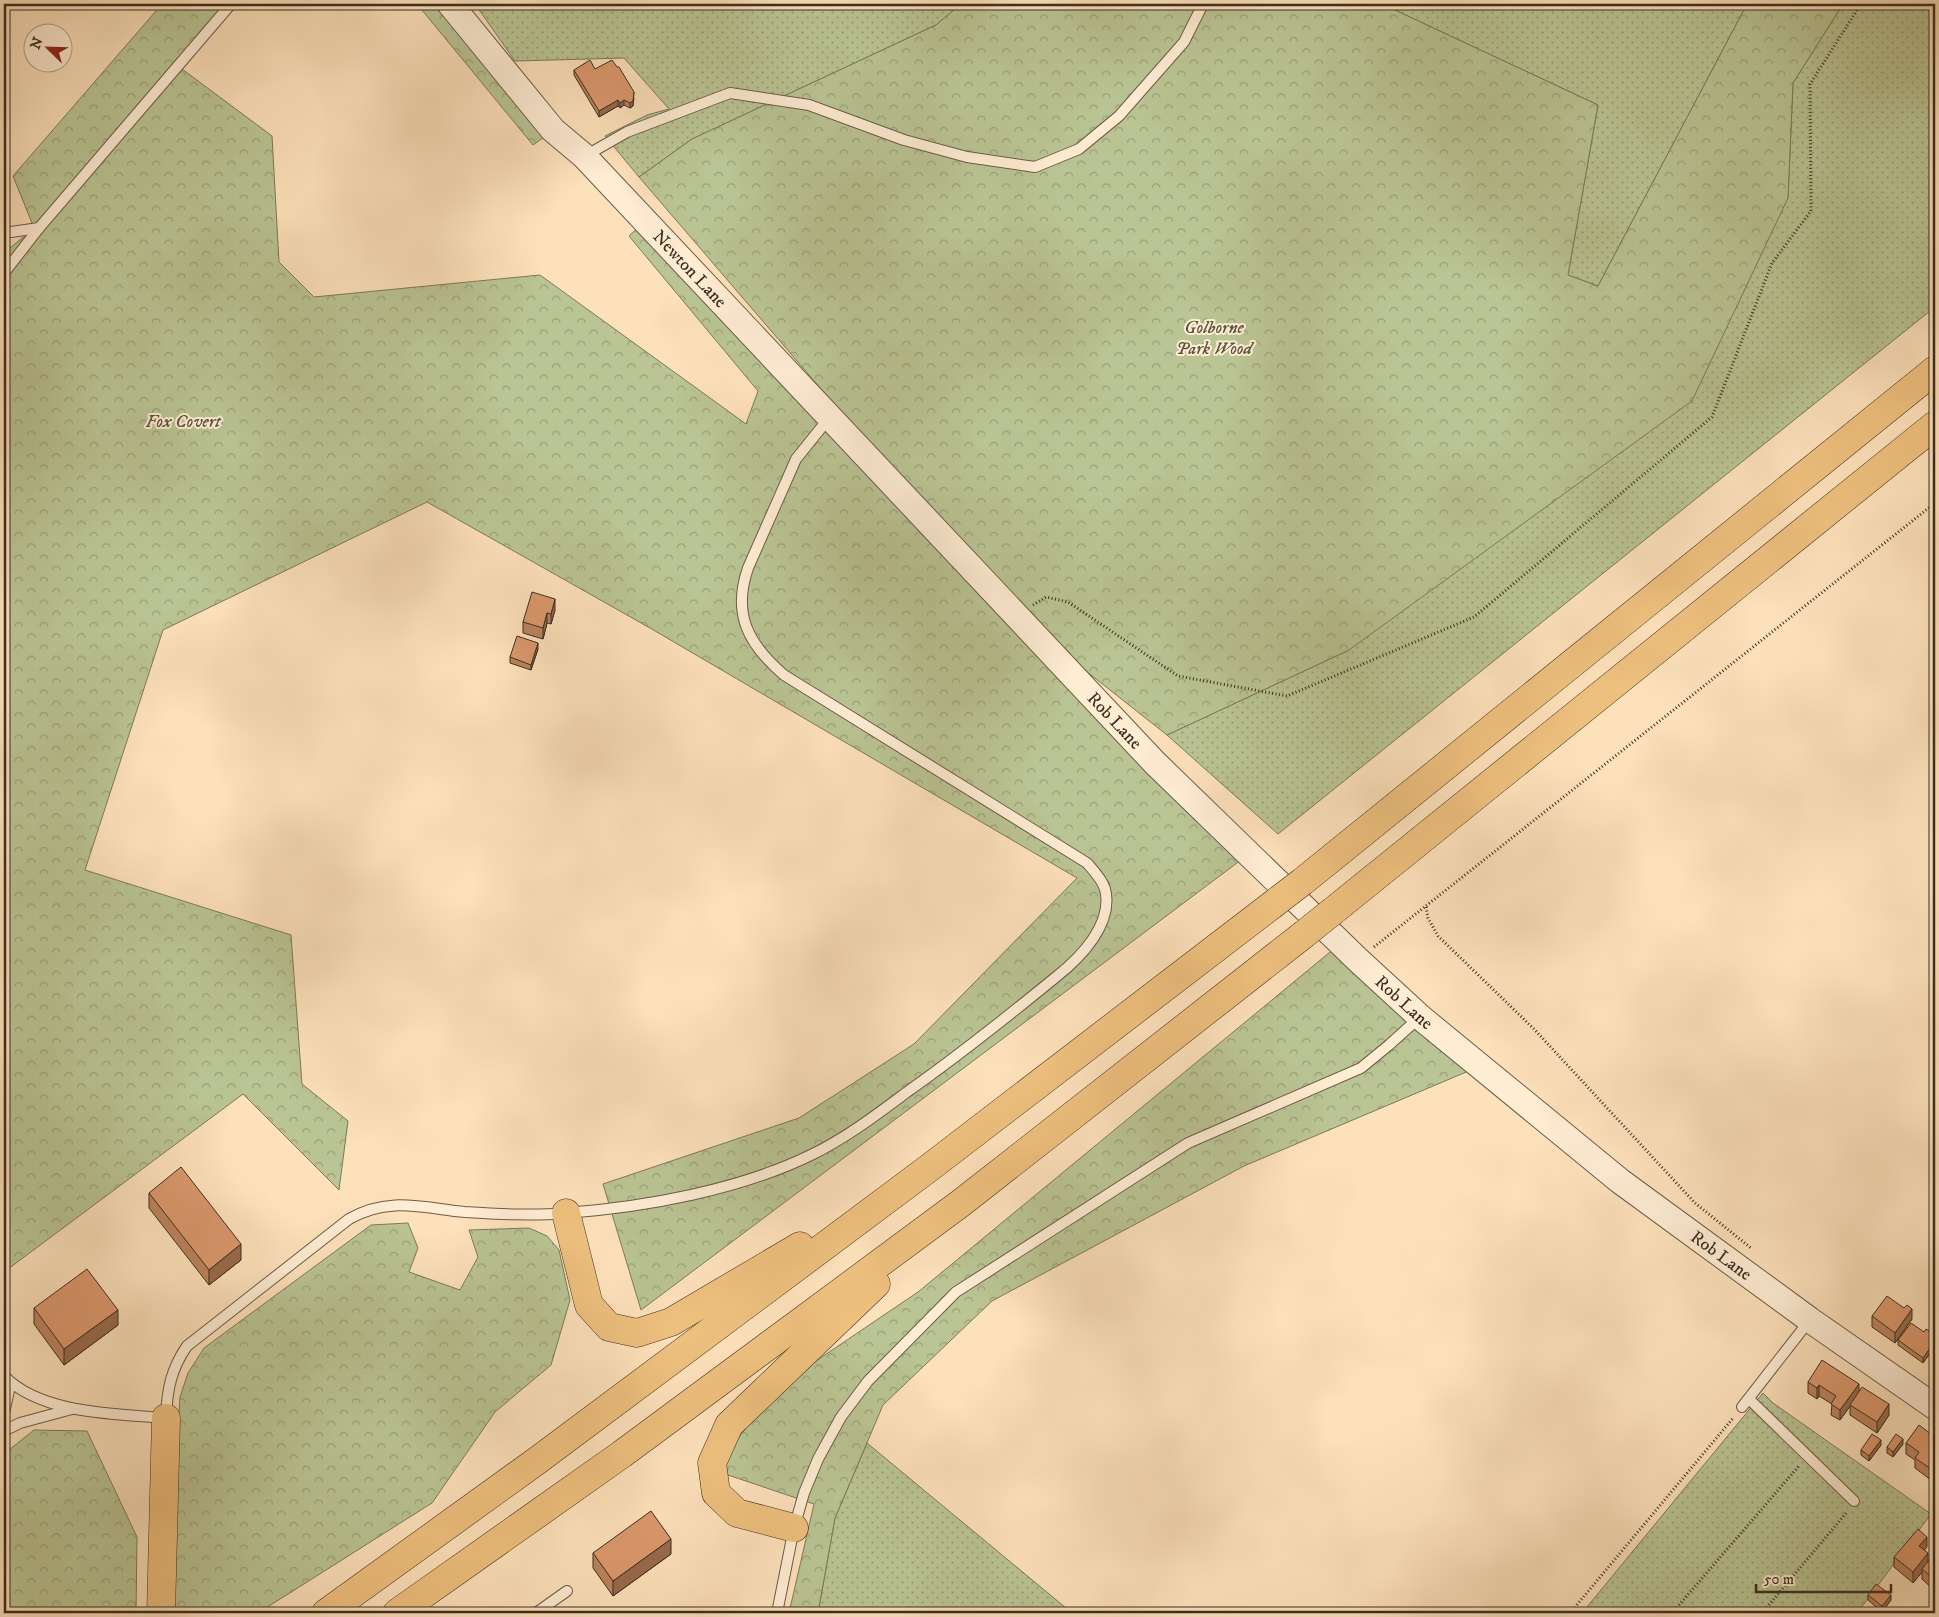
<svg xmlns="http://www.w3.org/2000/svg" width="1939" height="1617" font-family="'IM FELL DW Pica',serif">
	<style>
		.grass { fill: url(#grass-dots); stroke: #7a7a5a }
		.forest { fill: url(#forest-crowns); stroke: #7a7a5a }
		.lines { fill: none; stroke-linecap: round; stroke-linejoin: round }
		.service-casing { stroke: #6c5c48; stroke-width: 12 }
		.tertiary-casing { stroke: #6c5c48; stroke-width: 27 }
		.motorway-casing { stroke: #3b2f21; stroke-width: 29 }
		.path { stroke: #3b2f21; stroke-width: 3; stroke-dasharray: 1 2.5; stroke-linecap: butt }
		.service { stroke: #feecd3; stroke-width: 10 }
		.tertiary { stroke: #feecd3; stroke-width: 25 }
		.motorway { stroke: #eec07e; stroke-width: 28 }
		.motorway-bridge-casing { stroke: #3b2f21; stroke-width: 29; stroke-linecap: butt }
		.motorway-bridge { stroke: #eec07e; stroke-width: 28 }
		.wall { fill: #bc835e; stroke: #3b2f21 }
		.shaded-wall { fill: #996a4c; stroke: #3b2f21 }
		.building { fill: #db986d; stroke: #3b2f21 }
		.labels { text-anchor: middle; stroke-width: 4; stroke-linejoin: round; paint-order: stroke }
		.street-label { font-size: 18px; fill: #3b2f21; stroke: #feecd3 }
		.park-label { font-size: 18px; font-style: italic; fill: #5b543e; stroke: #feecd3 }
	</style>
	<defs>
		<pattern id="grass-dots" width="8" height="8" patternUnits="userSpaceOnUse" patternTransform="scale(1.25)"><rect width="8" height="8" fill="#bac494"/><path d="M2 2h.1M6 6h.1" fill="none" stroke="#98a078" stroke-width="1.8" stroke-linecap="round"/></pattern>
		<pattern id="forest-crowns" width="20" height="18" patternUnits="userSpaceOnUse" patternTransform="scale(1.25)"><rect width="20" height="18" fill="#bac494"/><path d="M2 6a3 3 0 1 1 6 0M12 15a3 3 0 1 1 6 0" fill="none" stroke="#98a078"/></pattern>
	</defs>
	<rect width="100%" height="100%" fill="#fde1bb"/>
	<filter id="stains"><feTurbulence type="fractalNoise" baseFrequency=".004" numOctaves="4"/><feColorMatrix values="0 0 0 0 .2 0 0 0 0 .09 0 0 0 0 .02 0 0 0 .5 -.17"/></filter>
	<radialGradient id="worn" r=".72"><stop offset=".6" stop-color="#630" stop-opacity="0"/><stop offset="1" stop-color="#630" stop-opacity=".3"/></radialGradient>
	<g class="grass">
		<path d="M475 4H961L936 25 692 139 639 177 605 136 647 115 669 109 624 58 515 61Z"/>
		<path d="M1382 4H1747L1598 286 1568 275 1598 105Z"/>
		<path d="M1843 4H1935V307L1278 834 1167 735 1349 650 1788 198 1793 83Z"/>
		<path d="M1763 1393 1773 1403 1931 1514 1864 1604 1855 1613H1582Z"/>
		<path d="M867 1443 1072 1613H818L835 1518Z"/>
	</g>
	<g class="forest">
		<path d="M162 4H232L178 66 272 136 279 262 314 297 540 275 746 424 758 391 629 236 643 223 998 595 639 177 692 139 936 25 961 4H1382L1598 105 1568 275 1598 286 1747 4H1843L1793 83 1788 198 1692 401 1349 650 1167 735 1025 623 1253 851 641 1310 603 1184 799 1118 914 1044 1077 878 650 628 427 502 163 630 85 870 291 935 302 1084 348 1121 339 1190 243 1094 4 1272V253L34 228 13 176Z"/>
		<path d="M417 4H466L561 125 533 145Z"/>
		<path d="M1335 948 1471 1070 1244 1166 992 1301 883 1405 835 1518 818 1613H789L814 1504 728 1475 720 1468 730 1449 756 1415 813 1363 918 1292Z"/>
		<path d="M408 1223 418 1248 409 1272 460 1290 478 1257 469 1230 529 1228 547 1236 559 1250 570 1300 551 1365 495 1412 432 1503 258 1613H168L180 1397 188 1373 204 1348 371 1225Z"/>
		<path d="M34 1430 87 1431 137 1537 136 1613H4V1454Z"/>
	</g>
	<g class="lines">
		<g class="service-casing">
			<g id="service">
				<path d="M585 156 627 132 730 93 809 105 904 140 967 157 1035 167 1079 149 1119 116 1184 42 1203 4"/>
				<path d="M4 233 39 228"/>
				<path d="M4 273 39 228 231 4"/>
				<path d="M4 1376C41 1414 116 1414 166 1418 167 1390 171 1369 187 1346L349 1219C389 1196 423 1208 465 1212 498 1214 533 1216 566 1213 646 1207 739 1190 811 1155 846 1138 876 1115 907 1092 958 1056 1007 1017 1056 977 1080 958 1114 924 1105 889 1102 879 1093 870 1087 863L784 675C748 644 732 614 748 568L796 459 829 418"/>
				<path d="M1749 1399 1854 1501"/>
				<path d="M1742 1407 1809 1321"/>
				<path d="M4 1413 9 1391 7 1379"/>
				<path d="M4 1431 20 1423 72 1409"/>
				<path d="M536 1613 567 1591"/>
				<path d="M777 1613 794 1528 804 1493 818 1459 841 1417 868 1381 956 1292 1188 1143 1361 1068 1389 1045 1420 1017"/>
			</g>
		</g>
		<g class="tertiary-casing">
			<g id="tertiary">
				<path id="s1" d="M450 4 553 130 584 156 1155 763 1357 959 1420 1017 1620 1181 1810 1320 1935 1407"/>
			</g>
		</g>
		<g class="motorway-casing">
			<g id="motorway">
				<path d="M1302 882 1935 370"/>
				<path d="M1333 911 1935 425"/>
				<path d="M566 1213 589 1305 609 1327 637 1333 671 1322 800 1246"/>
				<path d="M794 1528 737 1513 716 1493 712 1463 729 1425 876 1284"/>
				<path d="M161 1613 166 1418"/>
				<path d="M326 1613 538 1460 929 1168 1272 905"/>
				<path d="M397 1613 622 1454 961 1203 1303 935"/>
			</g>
		</g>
		<g class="path">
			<path d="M1033 605 1046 597 1068 602 1178 676 1287 696 1474 617 1712 417 1772 263 1811 211 1810 84 1861 4"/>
			<path d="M1426 907 1428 918 1438 936 1534 1029 1695 1203 1751 1248"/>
			<path d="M1374 947 1935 503"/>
			<path d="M1570 1613 1734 1417"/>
			<path d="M1672 1613 1799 1466"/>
			<path d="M1762 1613 1847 1512"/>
		</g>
		<use href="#service" class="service"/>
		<use href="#tertiary" class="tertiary"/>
		<use href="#motorway" class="motorway"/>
		<g class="motorway-bridge-casing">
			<g id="motorway-bridge">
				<path d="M1272 905 1302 882"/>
				<path d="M1303 935 1333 911"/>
			</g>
		</g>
		<use href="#motorway-bridge" class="motorway-bridge"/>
	</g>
	<g class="wall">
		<path d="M595 69 634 98 633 106 630 108 624 105 620 108 618 106 599 117 574 75V70Z"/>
		<path d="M555 610 551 624 547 623 543 639 523 633V622Z"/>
		<path d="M538 649 531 670 510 663V657Z"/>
		<path d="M149 1193 241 1260 209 1285 149 1208Z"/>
		<path d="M34 1308 118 1325 64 1365 34 1324Z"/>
		<path d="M1872 1316 1912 1319 1895 1343 1872 1327Z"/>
		<path d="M1932 1338 1935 1346 1923 1363 1898 1345V1340Z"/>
		<path d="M1935 1355V1371L1930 1368V1363Z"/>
		<path d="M1808 1382 1859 1392 1889 1415 1877 1433 1850 1415V1406L1840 1420 1831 1415 1832 1404 1819 1396 1817 1399 1808 1393Z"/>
		<path d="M1935 1437V1474L1931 1480 1915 1468V1460L1906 1454V1443Z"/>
		<path d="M1903 1444 1893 1457 1887 1453V1447Z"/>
		<path d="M1881 1445 1869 1461 1861 1455V1450Z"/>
		<path d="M1927 1547 1924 1550 1928 1561 1935 1553V1591L1922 1579V1572L1913 1583 1894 1567V1557Z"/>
		<path d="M593 1553 671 1554 613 1596 593 1568Z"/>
		<path d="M1868 1595 1891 1600 1882 1612 1868 1600Z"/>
	</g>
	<g class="shaded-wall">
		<path d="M634 92 633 106 630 108V103Z"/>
		<path d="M618 100V106L599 117V111Z"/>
		<path d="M624 100V105L620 108V103Z"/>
		<path d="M555 599V610L551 624V614Z"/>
		<path d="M547 613V623L543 639V628Z"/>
		<path d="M538 643V649L531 670V665Z"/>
		<path d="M241 1244V1260L209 1285V1270Z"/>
		<path d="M1912 1309V1319L1895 1343V1333Z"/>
		<path d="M118 1310V1325L64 1365V1349Z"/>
		<path d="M1935 1341V1346L1923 1363V1358Z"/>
		<path d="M1859 1384V1394L1840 1420V1410Z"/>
		<path d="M1819 1385V1396L1817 1399V1388Z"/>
		<path d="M1889 1404V1415L1877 1433V1422Z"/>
		<path d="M1903 1439V1444L1893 1457V1452Z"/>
		<path d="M1881 1440V1445L1869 1461V1456Z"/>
		<path d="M1935 1457V1474L1931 1480V1469Z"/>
		<path d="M1927 1537V1547L1919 1556V1546Z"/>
		<path d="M671 1539V1554L613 1596V1581Z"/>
		<path d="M1928 1553V1564L1922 1569V1572L1913 1583V1572Z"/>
		<path d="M1891 1595V1600L1882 1612V1606Z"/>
	</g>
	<g class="building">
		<path d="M590 60 595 69 612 60 617 67H619L634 92 633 101 630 103 624 100 620 103 618 100 599 111 574 70Z"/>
		<path d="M532 592 555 599 551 614 547 613 543 628 523 622Z"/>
		<path d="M517 636 538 643 531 665 510 657Z"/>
		<path d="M181 1167 241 1244 209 1270 149 1193Z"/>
		<path d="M87 1269 118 1310 64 1349 34 1308Z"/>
		<path d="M1887 1296 1904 1308 1907 1305 1912 1309 1895 1333 1872 1316Z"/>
		<path d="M1911 1323 1924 1332 1926 1329 1932 1333 1930 1337 1935 1341 1923 1358 1898 1340Z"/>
		<path d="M1935 1355V1366L1930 1363Z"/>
		<path d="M1822 1360 1859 1384 1840 1410 1831 1404 1836 1396 1819 1385 1817 1388 1808 1382Z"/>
		<path d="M1862 1387 1889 1404 1877 1422 1850 1405Z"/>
		<path d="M1919 1425 1935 1437V1457L1934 1459 1935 1460V1463L1931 1469 1915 1458 1919 1452 1906 1443Z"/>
		<path d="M1872 1434 1881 1440 1869 1456 1861 1450Z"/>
		<path d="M1896 1434 1903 1439 1893 1452 1887 1447Z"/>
		<path d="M651 1511 671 1539 613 1581 593 1553Z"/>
		<path d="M1918 1529 1927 1537 1919 1546 1928 1553 1913 1572 1894 1557Z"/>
		<path d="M1935 1553V1580L1922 1569Z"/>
		<path d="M1876 1584 1891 1595 1882 1606 1868 1595Z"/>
	</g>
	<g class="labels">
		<g class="street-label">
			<text dy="6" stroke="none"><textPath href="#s1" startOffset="358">Newton Lane</textPath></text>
			<text dy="6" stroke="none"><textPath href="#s1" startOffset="978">Rob Lane</textPath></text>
			<text dy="6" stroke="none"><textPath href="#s1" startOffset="1382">Rob Lane</textPath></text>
			<text dy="6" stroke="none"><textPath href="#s1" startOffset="1788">Rob Lane</textPath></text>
		</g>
		<g class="park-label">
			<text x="1214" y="333">Golborne<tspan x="1214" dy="21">Park Wood</tspan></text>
			<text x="183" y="427">Fox Covert</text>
		</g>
	</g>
	<rect width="1939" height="1617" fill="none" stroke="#fde1bb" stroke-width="20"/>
	<rect x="5" y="5" width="1929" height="1607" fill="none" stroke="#3b2f21" stroke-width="2.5"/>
	<rect x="10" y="10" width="1919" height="1597" fill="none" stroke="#3b2f21"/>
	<g transform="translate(48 48) rotate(293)"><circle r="24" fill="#feecd3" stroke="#b0a08c"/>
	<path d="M0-4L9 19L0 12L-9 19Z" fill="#8f2418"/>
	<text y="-8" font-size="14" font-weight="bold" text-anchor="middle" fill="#3b2f21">N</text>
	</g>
	<path d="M1756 1584v8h135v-8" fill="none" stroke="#3b2f21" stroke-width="2.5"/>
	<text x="1764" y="1584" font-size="15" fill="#3b2f21" stroke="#feecd3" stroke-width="4" paint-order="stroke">50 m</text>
	<rect width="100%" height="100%" filter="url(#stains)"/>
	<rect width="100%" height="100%" fill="url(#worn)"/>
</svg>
